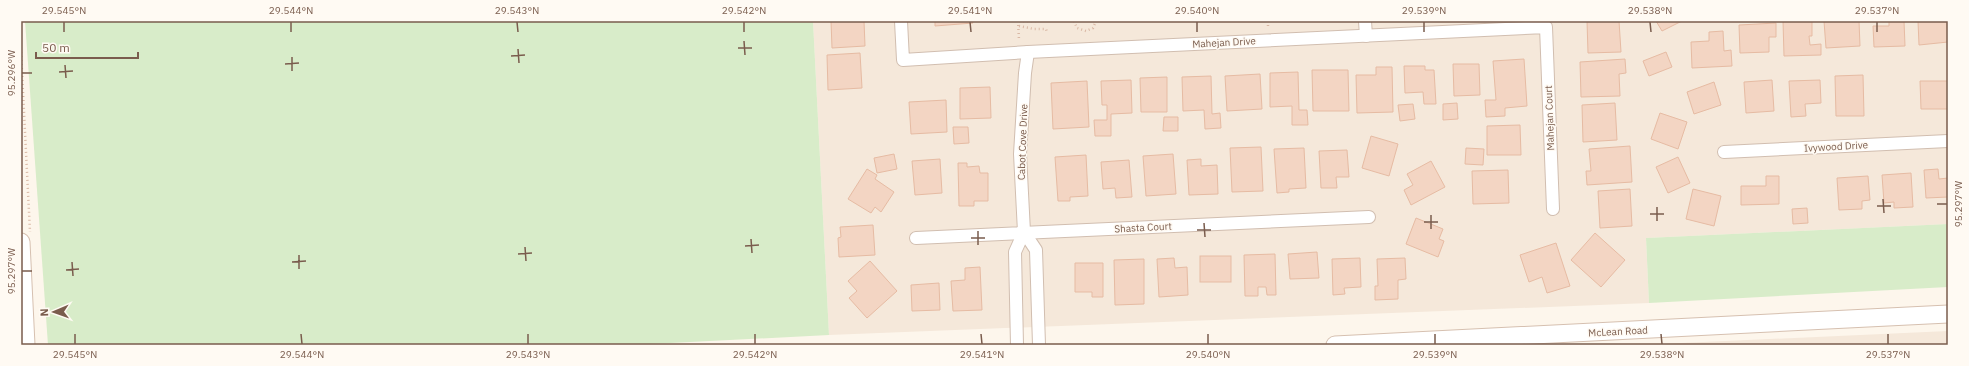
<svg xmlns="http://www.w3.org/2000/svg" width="1969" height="366" font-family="'IBM Plex Sans',sans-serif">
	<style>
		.residential { fill: #f5e8da }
		.green { fill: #d8ecc9 }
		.building { fill: #f3d5c3; stroke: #e6bba3 }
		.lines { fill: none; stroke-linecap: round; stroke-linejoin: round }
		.street-casing { stroke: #d1beb0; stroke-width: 14 }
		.secondary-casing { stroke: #d6c0b0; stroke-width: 19 }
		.path { stroke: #d9b8a5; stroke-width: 2.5; stroke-dasharray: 1 3; stroke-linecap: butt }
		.street { stroke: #fff; stroke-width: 12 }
		.secondary { stroke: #fff; stroke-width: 17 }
		.ticks { fill: none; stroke: #7a5c4d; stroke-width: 1.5 }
		.labels { text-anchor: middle; stroke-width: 3; stroke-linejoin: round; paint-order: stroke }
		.street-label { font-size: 10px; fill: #7a5c4d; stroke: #fffaf3 }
		.neatline { fill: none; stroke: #7a5c4d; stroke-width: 1.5 }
		.ticks-label { font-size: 10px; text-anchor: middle; fill: #7a5c4d }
	</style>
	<rect width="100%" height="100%" fill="#fdf6ec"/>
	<g class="residential">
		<path d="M813 21H1948V224L1646 238 1649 303 829 335Z"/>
		<path d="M1948 331V345H1637Z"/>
	</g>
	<g class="green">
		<path d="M25 21H813L829 335 631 345H48Z"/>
		<path d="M1948 224V287L1649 303 1646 238Z"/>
	</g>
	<g class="building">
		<path d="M831 21H864L865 46 832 48Z"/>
		<path d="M935 21H972L973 23 935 26Z"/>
		<path d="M1587 21H1619L1621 52 1588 53Z"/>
		<path d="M1656 21H1682L1662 31Z"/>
		<path d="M1783 21H1812V36H1809L1810 45 1821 44V55L1784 56Z"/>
		<path d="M1824 21H1859L1860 46 1826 48Z"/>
		<path d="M1889 21H1904L1905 46 1874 47 1873 26H1889Z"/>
		<path d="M1918 21H1947L1948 42 1919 45Z"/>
		<path d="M1776 23V37H1769V52L1740 53 1739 25Z"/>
		<path d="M1723 31 1724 51 1731 50 1732 66 1692 68 1691 42 1709 41V32Z"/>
		<path d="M1666 52 1672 67 1649 76 1643 61Z"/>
		<path d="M860 53 862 88 828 90 827 55Z"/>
		<path d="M1524 59 1527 106 1505 108V116L1486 117 1485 100H1496L1493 61Z"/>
		<path d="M1625 59 1626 73 1619 74 1620 96 1581 97 1580 62Z"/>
		<path d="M1453 64H1479L1480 95 1454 96Z"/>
		<path d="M1404 66H1425V70H1434L1436 104H1424L1423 92 1405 93Z"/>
		<path d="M1376 67H1392L1393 112 1357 113 1356 75H1376Z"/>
		<path d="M1312 70H1348L1349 111H1313Z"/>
		<path d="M1298 72 1299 110H1307L1308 125H1292V106L1270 107V73Z"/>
		<path d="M1260 74 1262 109 1227 111 1225 76Z"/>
		<path d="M1863 75 1864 116H1836L1835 76Z"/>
		<path d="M1211 76 1212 114 1220 113 1221 128 1205 129 1204 110 1183 111 1182 77Z"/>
		<path d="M1167 77V112H1141L1140 78Z"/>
		<path d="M1131 80 1132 113 1111 114V136H1095L1094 120H1107V105H1102L1101 81Z"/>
		<path d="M1772 80 1774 111 1746 113 1744 82Z"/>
		<path d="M1820 80 1821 103 1805 104 1806 116 1791 117 1789 81Z"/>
		<path d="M1087 81 1089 127 1053 129 1051 83Z"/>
		<path d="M1920 81H1948V109H1921Z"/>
		<path d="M1714 82 1721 105 1694 114 1687 92Z"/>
		<path d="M990 87 991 118 960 119V88Z"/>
		<path d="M946 100 947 132 911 134 909 102Z"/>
		<path d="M1457 103 1458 119 1443 120V104Z"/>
		<path d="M1615 103 1617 140 1583 142 1582 105Z"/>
		<path d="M1413 104 1415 119 1400 121 1398 105Z"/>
		<path d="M1660 113 1687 122 1678 149 1651 139Z"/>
		<path d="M1164 117H1178V131H1163Z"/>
		<path d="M1520 125 1521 155H1487V126Z"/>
		<path d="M953 127H968L969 143 954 144Z"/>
		<path d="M1371 136 1398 144 1389 176 1362 168Z"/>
		<path d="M1630 146 1632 182 1587 185 1586 171H1591L1589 149Z"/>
		<path d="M1261 147 1263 191 1232 192 1230 148Z"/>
		<path d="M1304 148 1306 188 1289 189V192L1277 193 1274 149Z"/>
		<path d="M1466 148 1484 149 1483 165 1465 164Z"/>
		<path d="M1347 150 1349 177H1336L1337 188H1321L1319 151Z"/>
		<path d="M894 154 897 169 877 173 874 158Z"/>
		<path d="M1173 154 1176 194 1146 196 1143 156Z"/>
		<path d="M1086 155 1088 196 1070 197V201H1058L1055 157Z"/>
		<path d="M1678 157 1690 183 1668 193 1656 167Z"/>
		<path d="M940 159 942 193 915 195 912 161Z"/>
		<path d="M1201 159V166L1217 165 1218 194 1189 195 1187 160Z"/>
		<path d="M1129 160 1132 197 1116 198 1115 188 1103 189 1101 162Z"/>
		<path d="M1431 161 1445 187 1411 205 1404 190 1413 185 1407 174Z"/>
		<path d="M958 163H967V167L979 166 980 173H988V201H974V206H959Z"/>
		<path d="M867 169 877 175 875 179 894 192 881 212 875 207 871 213 848 199Z"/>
		<path d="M1938 169 1939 179 1948 178V197L1926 198 1924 170Z"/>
		<path d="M1508 170 1509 203 1473 204 1472 171Z"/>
		<path d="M1911 173 1913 207 1894 208V202L1884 203 1882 175Z"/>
		<path d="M1766 176H1779V204L1741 205V186H1766Z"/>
		<path d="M1868 176 1870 200 1862 201V209L1839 210 1837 178Z"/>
		<path d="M1630 189 1632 226 1600 228 1598 191Z"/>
		<path d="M1693 189 1721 196 1714 226 1686 219Z"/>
		<path d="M1807 208 1808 223 1793 224 1792 209Z"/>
		<path d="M1416 218 1443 229 1439 239 1444 241 1438 257 1406 244Z"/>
		<path d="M873 225 875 255 839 257 838 238 841 237 840 227Z"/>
		<path d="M1595 233 1625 260 1601 287 1571 260Z"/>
		<path d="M1556 243 1570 286 1547 293 1542 277 1529 282 1520 255Z"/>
		<path d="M1317 252 1319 278 1290 279 1288 254Z"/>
		<path d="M1275 254 1276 295H1267L1266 287H1258V296H1245L1244 255Z"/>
		<rect x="1200" y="256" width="31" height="26"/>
		<path d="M1174 258 1175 268 1187 267 1188 295 1159 297 1157 259Z"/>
		<path d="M1360 258 1361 287 1344 288 1345 294 1333 295 1332 259Z"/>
		<path d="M1405 258 1406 279 1398 280V299L1375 300V286H1378L1377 259Z"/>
		<path d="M1144 259V304L1115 305 1114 260Z"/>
		<path d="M870 261 897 291 867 318 849 298 857 291 848 281Z"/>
		<path d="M1075 263H1103V297H1092V292H1075Z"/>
		<path d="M980 267 982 310 953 311 951 281 965 280V268Z"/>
		<path d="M939 283 940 310 912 311 911 285Z"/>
	</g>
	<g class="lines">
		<g class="street-casing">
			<g id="street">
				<path d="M901 21 903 60 1028 52 1546 27 1553 209"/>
				<path d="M1365 21 1366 36"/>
				<path d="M1028 52 1025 73 1020 154 1024 232 1036 250 1039 345"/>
				<path d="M1724 152 1948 141"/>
				<path d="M916 238 1369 217"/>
				<path d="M1017 345 1015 252 1024 232"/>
			</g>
		</g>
		<g class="secondary-casing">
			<g id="secondary">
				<path d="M21 242 26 345"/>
				<path d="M1335 345 1948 314"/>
			</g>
		</g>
		<g class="path">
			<path d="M1018 21 1019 40"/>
			<path d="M1019 21H1039"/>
			<path d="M1074 21 1077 28 1086 31 1093 28 1096 21"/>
			<path d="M1268 21V29"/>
			<path d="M1019 26 1034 29H1046L1047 32"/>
			<path d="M21 52 30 232"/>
		</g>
		<use href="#street" class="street"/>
		<use href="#secondary" class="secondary"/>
	</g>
	<path class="ticks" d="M64 22V32M291 22V32M517 22 518 32M744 22V32M970 22 971 32M1197 22V32M1424 22V32M1650 22 1651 32M1877 22V32M744 41 745 55M738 48H752M518 49 519 63M511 56 525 55M292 57V71M285 64 299 63M65 65 66 78M59 72 73 71M22 73H32M1883 199 1884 213M1937 204H1947M1877 206H1891M1657 207V221M1650 214H1664M1431 215V229M1424 222H1438M1204 223 1205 237M1197 230H1211M978 231V245M971 238H985M751 239 752 253M745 246 759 245M525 247 526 261M518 254 532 253M299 255V269M72 262 73 276M292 262 306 261M66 270 79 269M22 271H32M75 334V344M301 334 302 344M528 334V344M755 334V344M981 334 982 344M1208 334V344M1435 334V344M1661 334 1662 344M1888 334V344"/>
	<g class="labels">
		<g class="street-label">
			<text transform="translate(1224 42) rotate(-3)" y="4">Mahejan Drive</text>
			<text transform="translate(1549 118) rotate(-92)" y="4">Mahejan Court</text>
			<text transform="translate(1022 142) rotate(-88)" y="4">Cabot Cove Drive</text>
			<text transform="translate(1836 146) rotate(-3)" y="4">Ivywood Drive</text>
			<text transform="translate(1143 227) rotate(-3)" y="4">Shasta Court</text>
			<text transform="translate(1618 331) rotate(-3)" y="4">McLean Road</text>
		</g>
	</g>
	<rect width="1969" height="366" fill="none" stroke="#fffaf3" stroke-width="44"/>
	<g transform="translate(54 312) rotate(268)" stroke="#fffaf3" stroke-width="3" paint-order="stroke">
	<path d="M0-3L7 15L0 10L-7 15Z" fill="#7a5c4d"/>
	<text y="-6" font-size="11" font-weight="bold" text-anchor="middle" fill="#7a5c4d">N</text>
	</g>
	<path d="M36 52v6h102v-6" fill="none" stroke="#7a5c4d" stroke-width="2"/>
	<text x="42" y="52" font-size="12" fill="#7a5c4d" stroke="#fffaf3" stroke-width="3" paint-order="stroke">50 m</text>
	<rect x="22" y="22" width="1925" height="322" class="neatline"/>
	<g class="ticks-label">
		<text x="64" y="14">29.545°N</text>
		<text x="291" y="14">29.544°N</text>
		<text x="517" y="14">29.543°N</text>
		<text x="744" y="14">29.542°N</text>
		<text x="970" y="14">29.541°N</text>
		<text x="1197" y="14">29.540°N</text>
		<text x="1424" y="14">29.539°N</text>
		<text x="1650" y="14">29.538°N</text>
		<text x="1877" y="14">29.537°N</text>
		<text transform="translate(11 73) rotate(-90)" y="4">95.296°W</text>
		<text transform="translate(1958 204) rotate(-90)" y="4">95.297°W</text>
		<text transform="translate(11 271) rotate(-90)" y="4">95.297°W</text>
		<text x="75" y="358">29.545°N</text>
		<text x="302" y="358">29.544°N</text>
		<text x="528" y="358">29.543°N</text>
		<text x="755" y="358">29.542°N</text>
		<text x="982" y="358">29.541°N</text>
		<text x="1208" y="358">29.540°N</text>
		<text x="1435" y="358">29.539°N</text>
		<text x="1662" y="358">29.538°N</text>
		<text x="1888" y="358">29.537°N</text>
	</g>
</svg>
